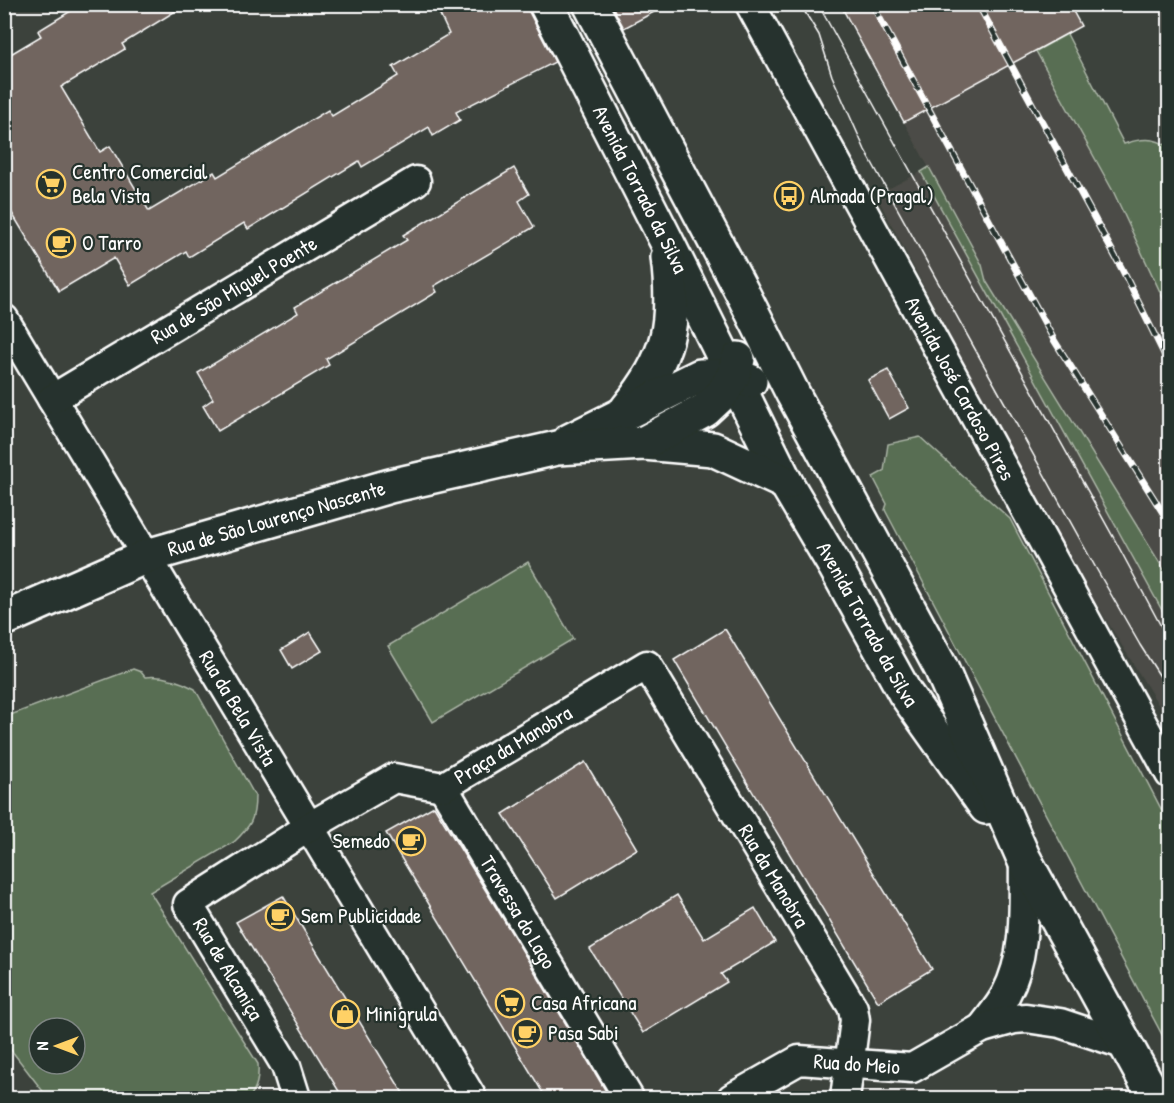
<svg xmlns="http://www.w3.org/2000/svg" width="1174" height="1103" font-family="'Patrick Hand',sans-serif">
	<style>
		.built { fill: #4c4c46 }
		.green { fill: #596e52; stroke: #acb6a8; stroke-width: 1.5; fill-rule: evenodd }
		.building { fill: #71655e; stroke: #fff; stroke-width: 1.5 }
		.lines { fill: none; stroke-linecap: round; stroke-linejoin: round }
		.street-casing { stroke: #fff; stroke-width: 33 }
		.secondary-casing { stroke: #fff; stroke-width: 38 }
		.street { stroke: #26332d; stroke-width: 28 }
		.secondary { stroke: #26332d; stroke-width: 33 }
		.tram { stroke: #fff; stroke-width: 1.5 }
		.rail-casing { stroke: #fff; stroke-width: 7 }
		.rail { stroke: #26332d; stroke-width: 4.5; stroke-dasharray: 14; stroke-linecap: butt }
		.labels { text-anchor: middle; stroke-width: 4.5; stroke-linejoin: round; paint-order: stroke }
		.poi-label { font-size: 21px; fill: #fff; stroke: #26332d; text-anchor: start }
		.street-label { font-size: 21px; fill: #fff; stroke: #26332d }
	</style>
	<rect width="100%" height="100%" fill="#3c423c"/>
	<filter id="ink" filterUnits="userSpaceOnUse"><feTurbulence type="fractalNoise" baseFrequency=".0167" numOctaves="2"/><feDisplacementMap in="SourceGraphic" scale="12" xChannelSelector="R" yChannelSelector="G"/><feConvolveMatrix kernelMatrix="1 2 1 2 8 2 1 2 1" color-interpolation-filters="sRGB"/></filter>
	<g filter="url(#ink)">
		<g class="built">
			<path d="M840 5H1010L1114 193 1169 311V578L986 281 982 265Z"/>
			<path d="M921 172 1169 623V722L1054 535 876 195Z"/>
		</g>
		<g class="green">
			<path d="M1067 34 1124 144C1141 138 1154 137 1169 147V311L1114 193 1036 51Z"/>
			<path d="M929 167 982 265 986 281 1169 578V623L921 172Z"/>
			<path d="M920 437 1010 519 1169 824V1048L885 510 887 504 873 477 884 471 888 444Z"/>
			<path d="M528 562 573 639 433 722 388 646Z"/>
			<path d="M133 669 141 672 145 677C161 675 180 681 195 689L255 796C255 819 251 826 234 842L150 892 258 1064C259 1078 257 1088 249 1098H48L5 1042 4 972 7 966 4 952 5 717ZM39 1028H75V1064H39Z"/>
		</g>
		<g class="building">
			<path d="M82 4H187L122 44 125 49 61 87 100 152 110 146 149 211 214 172 217 177 328 110 332 116 398 76 393 67 449 34 435 4H528L529 12 555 62 456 112 460 120 433 136 429 127 362 167 359 161 248 229 244 223 189 257 186 251 130 285 114 258 59 291 4 200V58L41 36 38 31Z"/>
			<path d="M611 4H669L624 28Z"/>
			<path d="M840 4H1069L1081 26 904 122Z"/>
			<path d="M514 168 529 194 519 201 534 227 434 286 437 292 326 359 329 365 218 431 203 406 213 399 198 373 298 313 295 307 407 240 403 235Z"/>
			<path d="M888 370 909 408 889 419 868 380Z"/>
			<path d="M725 629 932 969 878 1002 674 660Z"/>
			<path d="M310 632 322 651 292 669 281 650Z"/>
			<path d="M585 762 637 849 557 898 503 814Z"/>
			<path d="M434 806 516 940 610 1098H546L386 833Z"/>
			<path d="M677 895 704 939 755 908 775 942 721 974 727 982 643 1033 590 949Z"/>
			<path d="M283 896 406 1098H343L236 922Z"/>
		</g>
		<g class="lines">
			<g class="street-casing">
				<g id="street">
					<path id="s1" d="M750 4 1170 774"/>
					<path id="s2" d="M4 319 472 1098"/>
					<path id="s3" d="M52 399 416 181"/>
					<path id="s4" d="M443 787 629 1098"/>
					<path d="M982 1028C990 1017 1000 1006 1006 994 1028 953 1023 904 1024 859"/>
					<path id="s5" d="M296 1098 286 1066 188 904 309 827 394 778 443 787 647 665 853 1008 855 1020 845 1098"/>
					<path id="s6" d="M732 1098 799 1060 912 1068 982 1028 1014 1019 1026 1018 1060 1023 1126 1045"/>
				</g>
			</g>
			<g class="secondary-casing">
				<g id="secondary">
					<path id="s7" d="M546 4 666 240 786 483 835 566 905 693 986 807"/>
					<path d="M590 4 744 296 793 394 941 668 1024 859 1155 1098"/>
					<path d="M627 409C670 357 676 323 668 257"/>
					<path d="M569 441 700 376H733L750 381"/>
					<path d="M644 443 713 449 786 483"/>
					<path id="s8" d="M4 619 147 556 390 486 557 448 644 443 705 410 722 394 733 376 738 359"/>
				</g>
			</g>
			<use href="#street" class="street"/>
			<use href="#secondary" class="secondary"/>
			<g class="tram">
				<path d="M800 4 819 35 832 76 865 150 1097 570 1140 645 1170 692"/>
				<path d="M818 4 1116 542 1170 643"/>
			</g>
			<g class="rail-casing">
				<g id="rail">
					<path d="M872 4 1054 340 1170 524"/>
					<path d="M978 4 1122 269 1170 366"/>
				</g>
			</g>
			<use href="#rail" class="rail"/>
		</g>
	</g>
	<defs>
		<g id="supermarket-ring" transform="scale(1.5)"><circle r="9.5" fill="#26332d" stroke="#ffd166" stroke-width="1.5"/><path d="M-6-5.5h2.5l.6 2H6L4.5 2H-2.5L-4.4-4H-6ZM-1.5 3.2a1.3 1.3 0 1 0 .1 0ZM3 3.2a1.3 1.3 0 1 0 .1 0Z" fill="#ffd166"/></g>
		<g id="bus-ring" transform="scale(1.5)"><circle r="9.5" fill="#26332d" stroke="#ffd166" stroke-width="1.5"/><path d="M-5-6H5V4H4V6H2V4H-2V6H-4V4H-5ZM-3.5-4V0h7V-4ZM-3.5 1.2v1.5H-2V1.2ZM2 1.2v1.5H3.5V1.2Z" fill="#ffd166"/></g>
		<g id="cafe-ring" transform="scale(1.5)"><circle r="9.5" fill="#26332d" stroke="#ffd166" stroke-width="1.5"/><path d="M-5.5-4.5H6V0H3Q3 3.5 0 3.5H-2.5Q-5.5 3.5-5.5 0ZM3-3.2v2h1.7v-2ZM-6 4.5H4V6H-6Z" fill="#ffd166"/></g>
		<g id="shop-ring" transform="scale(1.5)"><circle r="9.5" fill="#26332d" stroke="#ffd166" stroke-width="1.5"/><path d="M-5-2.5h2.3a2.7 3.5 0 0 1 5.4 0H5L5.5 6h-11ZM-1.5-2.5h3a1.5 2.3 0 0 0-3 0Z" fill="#ffd166"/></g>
	</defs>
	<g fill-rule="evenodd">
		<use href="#supermarket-ring" x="51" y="184"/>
		<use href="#bus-ring" x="789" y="196"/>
		<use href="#cafe-ring" x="61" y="243"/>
		<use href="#cafe-ring" x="411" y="841"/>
		<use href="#cafe-ring" x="280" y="916"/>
		<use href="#supermarket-ring" x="510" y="1003"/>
		<use href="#shop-ring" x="345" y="1014"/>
		<use href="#cafe-ring" x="527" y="1033"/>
	</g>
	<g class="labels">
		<g class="poi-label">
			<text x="72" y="179">Centro Comercial<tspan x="72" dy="24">Bela Vista</tspan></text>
			<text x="810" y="203">Almada (Pragal)</text>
			<text x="82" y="250">O Tarro</text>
			<text x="390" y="848" text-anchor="end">Semedo</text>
			<text x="301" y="923">Sem Publicidade</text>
			<text x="531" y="1010">Casa Africana</text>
			<text x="366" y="1021">Minigrula</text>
			<text x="548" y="1040">Pasa Sabi</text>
		</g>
		<g class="street-label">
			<text dy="7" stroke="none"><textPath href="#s7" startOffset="208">Avenida Torrado da Silva</textPath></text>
			<text dy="7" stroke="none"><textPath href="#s3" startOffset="212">Rua de São Miguel Poente</textPath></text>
			<text dy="7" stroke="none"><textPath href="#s1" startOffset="438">Avenida José Cardoso Pires</textPath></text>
			<text dy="7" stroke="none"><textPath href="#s8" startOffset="291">Rua de São Lourenço Nascente</textPath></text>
			<text dy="7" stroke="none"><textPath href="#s7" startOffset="699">Avenida Torrado da Silva</textPath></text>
			<text dy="7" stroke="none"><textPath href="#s2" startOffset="454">Rua da Bela Vista</textPath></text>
			<text dy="7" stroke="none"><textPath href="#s5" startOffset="596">Praça da Manobra</textPath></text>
			<text dy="7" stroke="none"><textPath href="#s5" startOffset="998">Rua da Manobra</textPath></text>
			<text dy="7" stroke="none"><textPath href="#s4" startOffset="146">Travessa do Lago</textPath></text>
			<text transform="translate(228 969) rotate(59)" y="7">Rua de Alcaniça</text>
			<text dy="7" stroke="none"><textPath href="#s6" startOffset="135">Rua do Meio</textPath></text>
		</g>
	</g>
	<rect width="1174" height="1103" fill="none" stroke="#26332d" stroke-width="24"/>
	<rect x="12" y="12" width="1150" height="1079" fill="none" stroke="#fff" stroke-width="2" filter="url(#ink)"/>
	<g transform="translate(57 1046) rotate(270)"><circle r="28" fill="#26332d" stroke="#7d8581" stroke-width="1.5"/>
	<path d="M0-4.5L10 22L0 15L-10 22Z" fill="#ffd166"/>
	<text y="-9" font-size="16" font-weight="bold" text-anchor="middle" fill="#ffffff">N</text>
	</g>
</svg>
